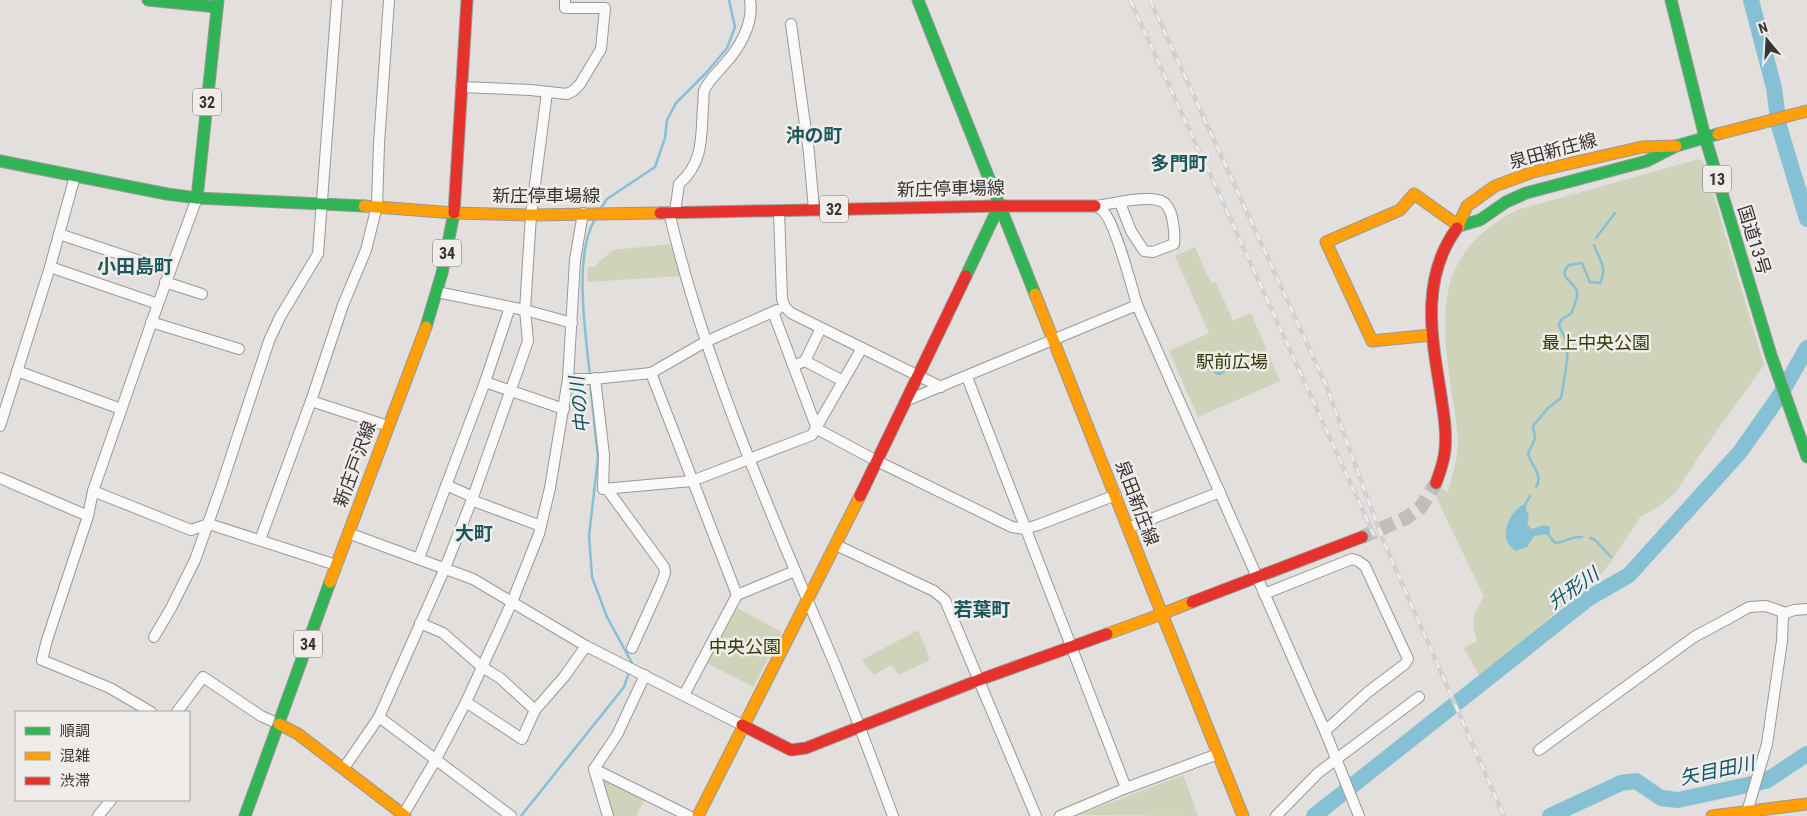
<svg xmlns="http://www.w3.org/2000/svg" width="1807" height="816" font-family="'Roboto Condensed','Noto Sans JP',sans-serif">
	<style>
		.green { fill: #ced3b9 }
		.water { fill: #86c0d5 }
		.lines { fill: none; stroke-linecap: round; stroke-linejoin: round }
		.stream { stroke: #86c0d5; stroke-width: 2.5 }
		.river { stroke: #86c0d5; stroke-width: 16 }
		.secondary-tunnel { stroke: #c0bdbb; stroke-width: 14; stroke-dasharray: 14 7; stroke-linecap: butt }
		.street-casing { stroke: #9a9897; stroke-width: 12 }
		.fast-casing { stroke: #9a9897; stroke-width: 13 }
		.slow-casing { stroke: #9a9897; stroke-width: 13 }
		.jam-casing { stroke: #9a9897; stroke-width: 13 }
		.street { stroke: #fbfafa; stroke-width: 10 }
		.fast { stroke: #30b455; stroke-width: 11 }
		.slow { stroke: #ff9f0a; stroke-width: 11 }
		.jam { stroke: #e5322d; stroke-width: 11 }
		.rail-casing { stroke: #d2d1d1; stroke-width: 4.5 }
		.rail { stroke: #f0ecea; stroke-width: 2.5; stroke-dasharray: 8; stroke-linecap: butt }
		.labels { text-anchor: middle; stroke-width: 5; stroke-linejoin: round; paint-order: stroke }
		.shield { fill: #f0ecea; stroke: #6e6c6b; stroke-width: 1 }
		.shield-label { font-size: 16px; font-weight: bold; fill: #373535 }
		.street-label { font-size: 18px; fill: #373535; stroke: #f0ecea }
		.park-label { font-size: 18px; fill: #333b05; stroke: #f0ecea }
		.neighbourhood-label { font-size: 19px; font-weight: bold; fill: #1c575d; stroke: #f0ecea }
		.water-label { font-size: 19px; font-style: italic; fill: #0a5469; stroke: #f0ecea }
	</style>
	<rect width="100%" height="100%" fill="#e2dfdd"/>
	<g class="green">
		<path d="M1699 159 1704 163 1764 365 1701 453 1676 492 1658 507 1640 517 1611 562 1599 576 1520 643 1479 675 1464 648 1477 641C1471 619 1472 616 1484 597L1431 486 1434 485 1448 492 1456 461 1458 442C1457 425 1454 407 1451 389 1440 309 1436 252 1517 210Z"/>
		<path d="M670 244 681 276 587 282 588 267H595L600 261 613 250Z"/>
		<path d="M1195 247 1211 283 1216 282 1233 321 1251 313 1280 381 1198 417 1169 351 1209 333 1175 256Z"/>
		<path d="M737 608 782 632 753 687 707 663Z"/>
		<path d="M918 630 930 660 899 675 891 665 874 675 862 660Z"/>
		<path d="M1183 775 1198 816 1078 815Z"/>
		<path d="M602 776 644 801 636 816H610L600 779Z"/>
	</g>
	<g class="water">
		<circle cx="1219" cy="368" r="7"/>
		<path d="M1522 505 1525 506 1529 517 1527 523 1531 529 1545 525 1550 527V534L1534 536 1527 547 1516 551C1497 541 1507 515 1522 505Z"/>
	</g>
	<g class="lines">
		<g class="stream">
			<path d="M601 208 607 199 655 167 665 138 667 120 676 103 706 73 727 48 735 27 729 0"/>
			<path d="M1596 238 1615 213"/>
			<path d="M590 377C586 335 573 256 595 219"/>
			<path d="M590 382 598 457 589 536 592 577 607 617 632 663 631 666"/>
			<path d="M1536 487C1543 477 1533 466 1529 457 1526 450 1534 445 1535 438 1535 434 1533 430 1533 426L1548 408 1561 398C1563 385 1570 353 1567 342 1565 335 1560 332 1559 324L1562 319 1572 313C1573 307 1580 295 1576 289 1571 280 1558 277 1569 265L1582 263 1590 282 1600 283C1608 268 1599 259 1594 245"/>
			<path d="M1524 507 1530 496"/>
			<path d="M1547 533 1555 543C1564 543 1571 536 1582 537"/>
			<path d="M1590 538 1595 540 1611 557"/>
			<path d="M521 816 624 687 629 672"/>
		</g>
		<g class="river">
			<path d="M1751 0 1774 88 1779 126 1807 219"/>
			<path d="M1314 816 1589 598 1629 575 1740 452 1780 395 1807 348"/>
			<path d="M1550 816 1621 783 1636 781 1661 798 1678 800 1766 781 1807 754"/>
		</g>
		<path class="secondary-tunnel" d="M1362 537 1406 518 1421 507 1436 483"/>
		<g class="street-casing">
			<g id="street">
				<path d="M791 24 809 153 814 209"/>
				<path d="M461 87 531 90 567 94 573 91 580 84 601 49 605 8H565V0"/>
				<path d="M1095 206C1097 207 1100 208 1102 210 1114 219 1132 287 1137 305L1325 731 1359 816"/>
				<path d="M1095 206C1113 204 1140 196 1158 200 1166 201 1170 210 1172 217 1174 227 1175 235 1174 244L1153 252 1144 251 1131 231 1120 203"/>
				<path d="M779 211 782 299 785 307 791 313 941 387"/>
				<path d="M669 212C705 365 769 509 830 653 853 707 873 762 893 816"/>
				<path d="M675 212 679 184C704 162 701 137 703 106 704 101 703 95 704 91 707 82 717 73 723 66 739 49 754 24 750 0"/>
				<path d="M59 234 170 271"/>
				<path d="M50 267 158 304"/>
				<path d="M165 282 202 294"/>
				<path d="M437 292 525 310 572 323"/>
				<path d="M773 312 817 429 877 461 1012 527 1025 529 1038 525 1116 495"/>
				<path d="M151 322 239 349"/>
				<path d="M805 361 821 328"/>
				<path d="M793 366 805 361 843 381"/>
				<path d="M17 371 121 409"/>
				<path d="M651 373 737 595"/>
				<path d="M967 377 1126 788"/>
				<path d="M595 378 604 455 603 489 692 481 812 435 862 348"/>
				<path d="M568 379H594L651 373 705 342 777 310"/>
				<path d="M485 382 564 409"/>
				<path d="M908 400 1137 305"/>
				<path d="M311 401 388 426"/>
				<path d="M0 426 50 267 75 176"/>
				<path d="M0 478 88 516"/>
				<path d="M446 485 473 497"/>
				<path d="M607 489 664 567 665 573 661 584 632 648"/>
				<path d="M93 491 191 530 209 524 336 565"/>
				<path d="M471 500 541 526"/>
				<path d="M1128 528 1220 492"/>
				<path d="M348 533 473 579 586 646 742 725"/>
				<path d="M260 540 311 401 343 305 366 250 377 206 379 144 389 0"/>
				<path d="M836 545 934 591 945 600 1036 816"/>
				<path d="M419 558 485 382 510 307"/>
				<path d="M1264 594 1352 559 1358 561 1365 566 1408 659 1405 664 1368 692 1325 731"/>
				<path d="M420 623 443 633 482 667 500 678 535 710"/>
				<path d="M154 637 171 608 195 560 221 487 269 341 280 317 318 254 337 0"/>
				<path d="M684 695 737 595 795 571"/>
				<path d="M466 702 522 739 535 710 564 677 586 646"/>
				<path d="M151 712 110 688 42 660 47 640 88 516 93 491 158 304 197 198"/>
				<path d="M177 712 203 677 261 716 279 724"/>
				<path d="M379 717 511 816"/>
				<path d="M1539 750 1694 637 1733 616 1749 607 1766 606 1786 613"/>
				<path d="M344 768 379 717 445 568 473 497 528 341 525 310 531 215 547 92"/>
				<path d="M594 769 617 735 645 675"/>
				<path d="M594 769 689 816"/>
				<path d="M594 769 608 816"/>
				<path d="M1747 812 1767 744 1782 641 1783 616 1786 613 1794 610 1807 609"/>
				<path d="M403 815 435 761 466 702 512 602 539 534 550 488 568 379 575 260 583 213"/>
				<path d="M98 816 111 800"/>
				<path d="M1060 816 1126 788 1218 754"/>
				<path d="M1276 816 1318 773 1419 697"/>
			</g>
		</g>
		<g class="fast-casing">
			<g id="fast">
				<path d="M148 0 217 7"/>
				<path d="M218 0 197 198 364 206"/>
				<path d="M918 0 1035 294"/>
				<path d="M1671 0 1705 137 1771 355 1807 457"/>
				<path d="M0 161 167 194 197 198"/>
				<path d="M1459 226 1480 220 1506 202 1526 193 1647 161 1676 146 1718 134"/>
				<path d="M966 276 999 206"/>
				<path d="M426 327 442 273 454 213"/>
				<path d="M245 816 330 582"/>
			</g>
		</g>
		<g class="slow-casing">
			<g id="slow">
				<path d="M1718 134 1807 111"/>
				<path d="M364 206 454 213 531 215 660 213"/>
				<path d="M1457 228 1467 206 1495 186 1533 172 1642 147 1676 146"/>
				<path d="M1035 294 1162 614 1192 602"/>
				<path d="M1431 335 1372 341 1326 242 1400 210 1414 194 1459 226"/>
				<path d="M330 582 426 327"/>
				<path d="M1107 634 1162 614 1243 816"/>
				<path d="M279 724 298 734 405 816"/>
				<path d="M698 816 860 496"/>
				<path d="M1712 816 1807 804"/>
			</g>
		</g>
		<g class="jam-casing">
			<g id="jam">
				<path d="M454 213 467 0"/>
				<path d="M660 213 999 206H1095"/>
				<path d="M1436 483C1440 472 1444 462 1445 450 1447 430 1443 410 1440 389 1431 334 1421 277 1457 228"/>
				<path d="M860 496 966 276"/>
				<path d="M1192 602 1362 537"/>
				<path d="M742 725 791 750 806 748 979 680 1107 634"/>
			</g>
		</g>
		<use href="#street" class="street"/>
		<use href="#fast" class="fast"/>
		<use href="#slow" class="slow"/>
		<use href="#jam" class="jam"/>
		<g class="rail-casing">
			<g id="rail">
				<path d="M1130 0 1199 151"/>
				<path d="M1150 0 1326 385 1383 540 1504 816"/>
				<path d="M1206 165 1374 535"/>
			</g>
		</g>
		<use href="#rail" class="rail"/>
	</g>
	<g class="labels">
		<g class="shield">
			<rect x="193" y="88.5" width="28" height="27" rx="4"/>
			<rect x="1703" y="165.5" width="28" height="27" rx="4"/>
			<rect x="820" y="195.5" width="28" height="27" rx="4"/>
			<rect x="433" y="239.5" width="28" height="27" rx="4"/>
			<rect x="294" y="630.5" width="28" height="27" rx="4"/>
		</g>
		<g class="shield-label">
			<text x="207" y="108">32</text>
			<text x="1717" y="185">13</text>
			<text x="834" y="215">32</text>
			<text x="447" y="259">34</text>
			<text x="308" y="650">34</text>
		</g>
		<g class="street-label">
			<text transform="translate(1553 151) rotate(-15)" y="6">泉田新庄線</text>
			<text transform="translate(951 189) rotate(-1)" y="6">新庄停車場線</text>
			<text x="546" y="202">新庄停車場線</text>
			<text transform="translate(1754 240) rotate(73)" y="6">国道13号</text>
			<text transform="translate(355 464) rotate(-70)" y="6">新庄戸沢線</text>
			<text transform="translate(1137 503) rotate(69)" y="6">泉田新庄線</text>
		</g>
		<g class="park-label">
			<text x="1596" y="349">最上中央公園</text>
			<text x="1232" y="368">駅前広場</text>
			<text x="745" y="653">中央公園</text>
		</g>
		<g class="neighbourhood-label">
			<text x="814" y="142">沖の町</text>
			<text x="1179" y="170">多門町</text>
			<text x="135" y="273">小田島町</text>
			<text x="474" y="540">大町</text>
			<text x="982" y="616">若葉町</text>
		</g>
		<g class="water-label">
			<text transform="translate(579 405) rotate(-96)" y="7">中の川</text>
			<text transform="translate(1573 588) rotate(-35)" y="7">升形川</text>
			<text transform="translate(1717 770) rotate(-12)" y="7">矢目田川</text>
		</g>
	</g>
	<rect x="15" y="711" width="175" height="90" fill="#f0ecea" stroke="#a6a3a2"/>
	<rect x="25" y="727" width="25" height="8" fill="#30b455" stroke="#a6a3a2"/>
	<text x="60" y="736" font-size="15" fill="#373535">順調</text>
	<rect x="25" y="752" width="25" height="8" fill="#ff9f0a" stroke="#a6a3a2"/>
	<text x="60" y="761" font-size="15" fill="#373535">混雑</text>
	<rect x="25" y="777" width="25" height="8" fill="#e5322d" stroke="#a6a3a2"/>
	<text x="60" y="786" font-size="15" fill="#373535">渋滞</text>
	<g transform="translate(1767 40) rotate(342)" stroke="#f0ecea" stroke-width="4" paint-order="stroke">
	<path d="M0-4L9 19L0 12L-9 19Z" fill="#373535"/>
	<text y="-8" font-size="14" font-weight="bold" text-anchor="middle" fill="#373535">N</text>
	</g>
</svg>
